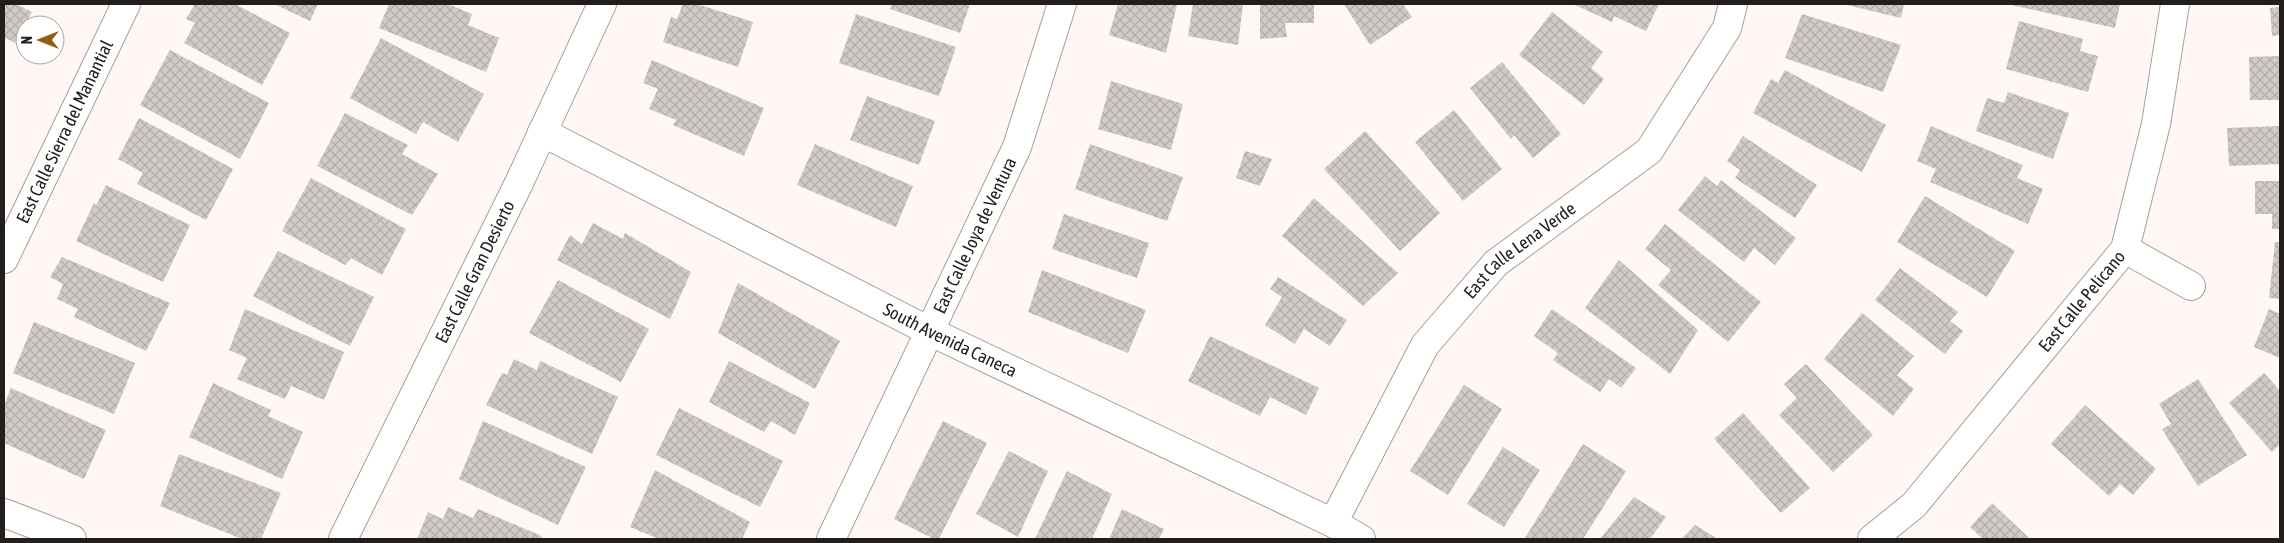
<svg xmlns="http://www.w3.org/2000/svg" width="2284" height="543" font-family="'Asap Condensed',sans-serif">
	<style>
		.building { fill: url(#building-cross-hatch) }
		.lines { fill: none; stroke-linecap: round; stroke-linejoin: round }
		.minor-casing { stroke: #a69e9a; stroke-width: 30 }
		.minor { stroke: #fff; stroke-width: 28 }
		.labels { text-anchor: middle; stroke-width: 4; stroke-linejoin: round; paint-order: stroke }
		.street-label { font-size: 18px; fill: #211e1d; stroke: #fff }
	</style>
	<defs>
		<pattern id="building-cross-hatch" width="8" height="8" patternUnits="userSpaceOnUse" patternTransform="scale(1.25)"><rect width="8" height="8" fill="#d1cbc5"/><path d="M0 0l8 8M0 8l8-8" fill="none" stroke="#b3aea9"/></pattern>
	</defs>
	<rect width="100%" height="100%" fill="#fef7f4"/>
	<g class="building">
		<path d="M4 4H16L32 12 15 43 6 38 4 43Z"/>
		<path d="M195 4H235L290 33 262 85 184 43 195 23 186 19Z"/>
		<path d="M274 4H318L310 21Z"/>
		<path d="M389 4H448L472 14 468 25 499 38 486 72 379 28Z"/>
		<path d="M683 4H697L753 22 738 67 663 42 671 17 677 19Z"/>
		<path d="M892 4H970L960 33 890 9Z"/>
		<path d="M1118 4H1177L1166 53 1109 35Z"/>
		<path d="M1193 4H1243L1238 45 1188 36Z"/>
		<path d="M1260 4H1314V23H1285L1287 37 1260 39Z"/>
		<path d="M1344 4H1403L1412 17 1370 45Z"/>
		<path d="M1573 4H1659L1646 31 1614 16 1612 22Z"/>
		<path d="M1843 4H1904L1901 18Z"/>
		<path d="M2007 4H2120L2115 28Z"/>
		<path d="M2280 7V35L2272 36 2270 8Z"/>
		<path d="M1552 12 1603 52 1591 68 1604 79 1584 105 1519 55Z"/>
		<path d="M856 14 956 47 939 96 839 63Z"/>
		<path d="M1802 14 1901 45 1883 92 1785 58Z"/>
		<path d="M2019 21 2083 39 2080 51 2098 56 2088 92 2006 69Z"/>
		<path d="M381 38 484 94 458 142 423 122 416 134 350 98Z"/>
		<path d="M170 50 269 103 240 159 140 105Z"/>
		<path d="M2280 56V100H2250L2249 57Z"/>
		<path d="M652 60 764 108 744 156 673 125 676 120 649 109 658 89 643 83Z"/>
		<path d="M1502 62 1561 134 1533 158 1514 135 1511 139 1470 88Z"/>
		<path d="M1785 70 1886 125 1862 172 1753 113 1771 79 1778 83Z"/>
		<path d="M1111 81 1183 104 1171 150 1098 129Z"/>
		<path d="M2008 92 2069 113 2053 159 1976 131 1987 98 2004 103Z"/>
		<path d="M867 96 935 121 919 165 850 140Z"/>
		<path d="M1454 110 1502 169 1463 201 1415 142Z"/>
		<path d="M345 113 408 145 402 154 438 174 412 215 317 166Z"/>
		<path d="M139 118 233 169 206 220 137 184 143 173 118 159Z"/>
		<path d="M1931 126 2023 165 2017 178 2043 189 2028 224 1930 182 1936 169 1917 161Z"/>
		<path d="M2280 126V164L2229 166 2227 128Z"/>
		<path d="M1365 131 1440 213 1400 251 1324 169Z"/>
		<path d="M1743 136 1817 185 1795 218 1735 178 1740 170 1727 161Z"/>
		<path d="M815 144 913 186 896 227 797 185Z"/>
		<path d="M1090 144 1183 177 1167 221 1075 189Z"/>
		<path d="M1245 151 1272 159 1260 186 1236 178Z"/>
		<path d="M1705 176 1717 186 1721 180 1796 238 1775 265 1754 248 1744 262 1678 210Z"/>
		<path d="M311 178 406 229 382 275 351 258 345 265 282 231Z"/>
		<path d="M2255 181H2280V229H2272V214H2255Z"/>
		<path d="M106 185 190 225 163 282 76 241 94 203 96 206Z"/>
		<path d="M1925 196 2015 251 1987 297 1897 242Z"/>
		<path d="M1314 198 1398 273 1363 306 1282 236Z"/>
		<path d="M1064 214 1149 243 1137 278 1052 249Z"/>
		<path d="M593 223 623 239 625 233 691 272 670 319 557 260 570 235 582 244Z"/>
		<path d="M1665 224 1761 302 1728 342 1658 285 1671 270 1645 249Z"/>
		<path d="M2275 242H2280V299L2269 298Z"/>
		<path d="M278 251 374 297 350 346 253 296Z"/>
		<path d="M62 257 170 303 146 351 74 317 78 309 57 299 63 284 50 277Z"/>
		<path d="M1619 260 1698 330 1670 374 1585 308Z"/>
		<path d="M1900 268 1958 312 1950 321 1963 331 1945 354 1875 300Z"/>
		<path d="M1042 270 1146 310 1128 353 1028 312Z"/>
		<path d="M1278 277 1347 320 1330 346 1304 329 1295 344 1265 325 1282 297 1270 289Z"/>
		<path d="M558 280 649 329 621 382 529 333Z"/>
		<path d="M738 283 840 341 815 389 718 333Z"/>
		<path d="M245 309 344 352 324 400 291 386 285 399 237 379 247 358 229 350Z"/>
		<path d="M1552 309 1636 368 1621 388 1609 379 1600 392 1553 360 1558 353 1534 336Z"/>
		<path d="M2269 309 2280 314V358L2254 347Z"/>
		<path d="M1862 313 1914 356 1897 375 1914 389 1893 416 1824 359Z"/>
		<path d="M34 322 135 363 114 414 13 373Z"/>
		<path d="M1210 336 1319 388 1306 415 1270 397 1260 416 1188 381Z"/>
		<path d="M514 359 537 370 540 361 618 397 592 454 486 405 502 373 507 375Z"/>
		<path d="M729 361 810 403 795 435 771 421 764 432 709 402Z"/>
		<path d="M1806 364 1873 435 1833 472 1779 415 1797 398 1784 384Z"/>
		<path d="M2264 373 2280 391V446L2279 445 2272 452 2229 403Z"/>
		<path d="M2198 379 2247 455 2198 486 2162 429 2171 424 2159 404Z"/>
		<path d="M213 383 271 410 268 416 303 432 282 479 189 437Z"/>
		<path d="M1464 385 1502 409 1448 495 1410 471Z"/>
		<path d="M11 388 106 430 84 479 4 443V405Z"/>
		<path d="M2085 405 2156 469 2133 495 2120 484 2109 496 2051 444Z"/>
		<path d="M679 408 783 461 760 507 656 455Z"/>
		<path d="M1743 413 1810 488 1781 513 1714 439Z"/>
		<path d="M483 421 586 467 558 525 459 479Z"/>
		<path d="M943 421 987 443 939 539H934L894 519Z"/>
		<path d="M1583 444 1626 471 1583 539H1528L1525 538Z"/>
		<path d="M1503 447 1540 470 1504 527 1467 504Z"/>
		<path d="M1009 451 1048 471 1018 537 976 514Z"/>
		<path d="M179 454 281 493 261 539H242L160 506Z"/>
		<path d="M655 470 750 522 742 539H659L630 527Z"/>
		<path d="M1067 471 1112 494 1092 539H1035Z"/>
		<path d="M1634 497 1666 517 1650 539H1600Z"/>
		<path d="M1992 503 2030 539H1983L1970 527Z"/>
		<path d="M448 507 473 518 478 509 542 536 541 539H417L428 512 443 519Z"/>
		<path d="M1122 509 1164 529 1159 539H1109Z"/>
		<path d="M1695 525 1718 539H1682Z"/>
	</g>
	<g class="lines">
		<g class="minor-casing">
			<g id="minor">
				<path id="s1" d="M542 132 929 331 1333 523 1361 539"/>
				<path d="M2125 249 2191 286"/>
				<path id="s2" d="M4 259 126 4"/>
				<path d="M4 513 72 539"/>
				<path id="s3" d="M1333 523 1425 345 1496 263 1649 151 1727 28 1733 4"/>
				<path id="s4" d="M343 539 518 185 602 4"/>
				<path id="s5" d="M831 539 1017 147 1062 4"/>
				<path id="s6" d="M1872 539 1914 505 2125 249 2156 124 2175 4"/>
			</g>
		</g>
		<use href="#minor" class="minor"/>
	</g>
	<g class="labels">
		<g class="street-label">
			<text dy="6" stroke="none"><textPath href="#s2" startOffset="141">East Calle Sierra del Manantial</textPath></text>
			<text dy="6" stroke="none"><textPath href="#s5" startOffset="336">East Calle Joya de Ventura</textPath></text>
			<text dy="6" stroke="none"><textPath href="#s3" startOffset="335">East Calle Lena Verde</textPath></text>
			<text dy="6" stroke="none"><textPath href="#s4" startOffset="298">East Calle Gran Desierto</textPath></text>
			<text dy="6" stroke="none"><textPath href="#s6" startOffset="318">East Calle Pelicano</textPath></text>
			<text dy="6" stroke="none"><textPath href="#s1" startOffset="458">South Avenida Caneca</textPath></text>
		</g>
	</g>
	<rect width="2284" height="543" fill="none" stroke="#211e1d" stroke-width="10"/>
	<g transform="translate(40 40) rotate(270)"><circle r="24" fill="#ffffff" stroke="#a6a5a5"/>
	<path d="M0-4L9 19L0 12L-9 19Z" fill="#945f15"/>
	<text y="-8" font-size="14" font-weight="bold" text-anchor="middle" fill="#211e1d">N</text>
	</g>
</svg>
